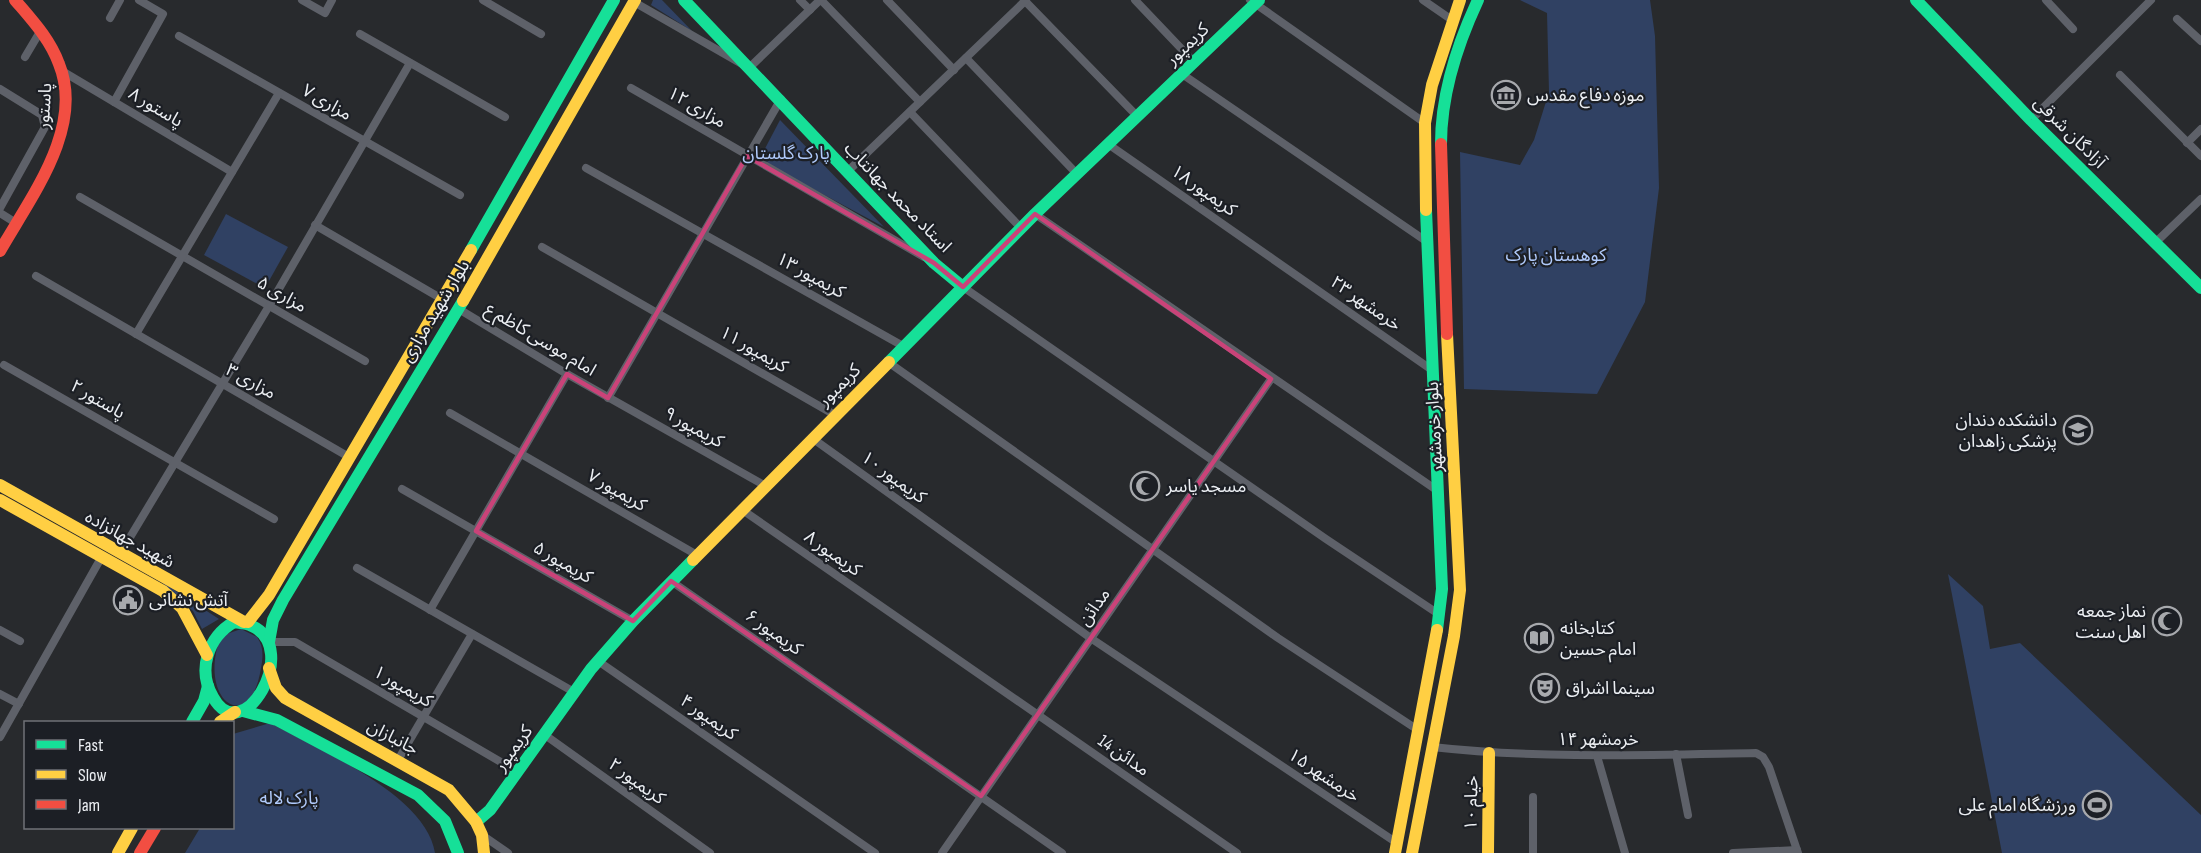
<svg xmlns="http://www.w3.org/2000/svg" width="2201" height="853" font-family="'Sofia Sans Condensed','Noto Sans Arabic',sans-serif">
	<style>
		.green { fill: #304163 }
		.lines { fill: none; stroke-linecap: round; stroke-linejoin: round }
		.street { stroke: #5e6169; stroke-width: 8 }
		.fast { stroke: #16e098; stroke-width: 12 }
		.slow { stroke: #ffcf43; stroke-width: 12 }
		.jam { stroke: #f24e42; stroke-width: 12 }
		.marked { fill: none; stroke: #ca4379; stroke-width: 4.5; stroke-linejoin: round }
		.labels { text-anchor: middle; stroke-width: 4.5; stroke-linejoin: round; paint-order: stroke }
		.street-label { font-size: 18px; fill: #ebeef2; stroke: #1c1f25 }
		.poi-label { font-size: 18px; fill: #ebeef2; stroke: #1c1f25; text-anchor: start }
		.park-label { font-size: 18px; fill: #b0cafb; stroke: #1c1f25 }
	</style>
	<rect width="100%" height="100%" fill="#282a2d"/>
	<g class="green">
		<path d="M653 0H662L692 31 651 5Z"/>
		<path d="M1520 0H1650L1655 36 1659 188 1645 302 1597 394 1464 389 1460 152 1520 165 1534 140 1549 92 1547 13Z"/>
		<path d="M780 120 884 227 759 160Z"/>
		<path d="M226 214 288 247 265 288 204 255Z"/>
		<path d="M1948 574 1983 606 1990 649 2020 643 2201 815V853H2002Z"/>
		<path d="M159 580 219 619 202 629 193 611Z"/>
		<path d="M241 629 257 637C264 647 263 657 261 668 250 738 196 700 221 636Z"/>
		<path d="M270 723C316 748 427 795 435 853H185L200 828H232L233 734Z"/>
	</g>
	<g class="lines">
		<g class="street">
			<path d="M302 0 325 13 332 0"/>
			<path d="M483 0 541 34"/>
			<path d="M800 0 810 10"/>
			<path d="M821 0 920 102"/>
			<path d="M887 0 954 70"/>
			<path d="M1024 0 1137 116"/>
			<path d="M1135 0 1194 62"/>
			<path d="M1250 0 1425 123"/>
			<path d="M1423 0 1452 20"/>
			<path d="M2046 0 2073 29"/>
			<path d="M634 2 749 68 820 0"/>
			<path d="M110 18 120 0"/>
			<path d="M2177 19 2201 41"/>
			<path d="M360 34 505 117"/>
			<path d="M179 36 460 195"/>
			<path d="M25 57 41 30"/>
			<path d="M966 58 1077 174"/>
			<path d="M62 71 232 172"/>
			<path d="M1182 74 1426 241"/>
			<path d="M2120 75 2201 156"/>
			<path d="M631 88 924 257"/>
			<path d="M0 89 42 115 45 127 0 208"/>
			<path d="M114 102 163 14 139 0"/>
			<path d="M910 112 1021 228"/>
			<path d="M2031 120 2151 0"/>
			<path d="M2187 143 2201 129"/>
			<path d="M1108 144 1432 370"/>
			<path d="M586 168 903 346"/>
			<path d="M847 172 1026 0"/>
			<path d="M80 197 365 361"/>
			<path d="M0 213 16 223"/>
			<path d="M1035 214 1438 491"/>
			<path d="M315 225 442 299"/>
			<path d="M2156 242 2201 199"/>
			<path d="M542 247 835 415"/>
			<path d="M36 276 349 457"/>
			<path d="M963 287 1326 539 1440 615"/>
			<path d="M457 308 567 374 764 485"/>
			<path d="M136 334 279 93"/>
			<path d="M888 362 1278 638 1418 730"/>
			<path d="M4 365 274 519"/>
			<path d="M608 398 781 99"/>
			<path d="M450 413 697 555"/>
			<path d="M812 438 1092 639 1397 843"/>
			<path d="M402 489 633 621"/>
			<path d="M741 509 1237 853"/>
			<path d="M120 554 269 306 410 63"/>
			<path d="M357 568 574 692"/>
			<path d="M671 581 1062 853"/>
			<path d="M430 610 567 374"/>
			<path d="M0 630 20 641"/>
			<path d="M269 642H295L518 772"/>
			<path d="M598 661 875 853"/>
			<path d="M0 694 19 704"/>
			<path d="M545 735 710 853"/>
			<path d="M0 737 101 558"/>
			<path d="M1432 747C1540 759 1647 755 1756 753L1763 757 1769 767 1798 853"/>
			<path d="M1676 754 1688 815"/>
			<path d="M1597 756 1625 853"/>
			<path d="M398 760 472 634"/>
			<path d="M482 835 508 853"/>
			<path d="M942 853 1271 379"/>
			<path d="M1533 853V797"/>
			<path d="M1733 853 1797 850"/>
		</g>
		<g class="fast">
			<path d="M684 0 934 263 963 287"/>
			<path d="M1916 0 2031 120 2201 288"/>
			<path d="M1441 144C1441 94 1457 45 1478 0"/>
			<path d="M1426 210 1442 589 1437 630"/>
			<path d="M471 250 614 0"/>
			<path d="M889 362 1035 214 1259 0"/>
			<path d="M234 622C239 623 247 623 252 626 302 649 242 751 213 697 197 670 208 637 234 622Z"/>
			<path d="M269 642 273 620 283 600 463 301"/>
			<path d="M243 711 277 720 418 795 445 821 458 853"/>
			<path d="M192 722 204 701 208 686"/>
			<path d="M476 822 490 810 591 669 633 621 693 560"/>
		</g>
		<g class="slow">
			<path d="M1426 210 1425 123 1432 85 1460 0"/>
			<path d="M463 301 635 0"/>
			<path d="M0 485 244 622"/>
			<path d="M0 500 163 591 182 608 207 655"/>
			<path d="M693 560 889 362"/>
			<path d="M248 622 269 595 471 250"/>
			<path d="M269 668 276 688 285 698 449 790 476 822 482 835 484 853"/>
			<path d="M220 722 235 712"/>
			<path d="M118 853 132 828"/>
			<path d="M1395 853 1437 630"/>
			<path d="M1412 853 1454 636 1460 590 1447 334"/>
			<path d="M1488 853 1489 753"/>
		</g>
		<g class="jam">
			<path d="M1441 144 1447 334"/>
			<path d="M0 251C30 198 85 128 59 64 50 39 32 20 15 0"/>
			<path d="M140 853 155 828"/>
		</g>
	</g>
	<path class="marked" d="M747 156 934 263 963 287 1035 214 1271 379 981 796 671 581 633 621 476 531 567 374 608 398Z"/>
	<defs>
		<g id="museum-ring" transform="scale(1.5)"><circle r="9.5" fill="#1c1f25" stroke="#a7a9ad" stroke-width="1.5"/><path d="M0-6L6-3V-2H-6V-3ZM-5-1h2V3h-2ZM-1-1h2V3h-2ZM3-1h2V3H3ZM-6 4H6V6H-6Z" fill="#a7a9ad"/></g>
		<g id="university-ring" transform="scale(1.5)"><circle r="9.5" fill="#1c1f25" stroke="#a7a9ad" stroke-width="1.5"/><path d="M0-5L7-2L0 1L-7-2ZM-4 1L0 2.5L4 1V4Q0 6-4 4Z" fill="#a7a9ad"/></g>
		<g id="mosque-ring" transform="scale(1.5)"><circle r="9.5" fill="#1c1f25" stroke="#a7a9ad" stroke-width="1.5"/><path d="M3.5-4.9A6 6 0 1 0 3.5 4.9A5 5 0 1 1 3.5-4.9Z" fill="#a7a9ad"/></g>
		<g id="civic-ring" transform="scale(1.5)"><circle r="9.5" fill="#1c1f25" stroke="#a7a9ad" stroke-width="1.5"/><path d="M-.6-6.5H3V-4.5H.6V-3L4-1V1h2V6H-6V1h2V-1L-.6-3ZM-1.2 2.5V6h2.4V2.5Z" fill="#a7a9ad"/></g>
		<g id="library-ring" transform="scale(1.5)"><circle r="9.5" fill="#1c1f25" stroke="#a7a9ad" stroke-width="1.5"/><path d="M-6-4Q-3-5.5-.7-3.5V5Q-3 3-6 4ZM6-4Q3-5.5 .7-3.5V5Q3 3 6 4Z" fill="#a7a9ad"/></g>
		<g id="theatre-ring" transform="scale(1.5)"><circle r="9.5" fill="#1c1f25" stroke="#a7a9ad" stroke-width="1.5"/><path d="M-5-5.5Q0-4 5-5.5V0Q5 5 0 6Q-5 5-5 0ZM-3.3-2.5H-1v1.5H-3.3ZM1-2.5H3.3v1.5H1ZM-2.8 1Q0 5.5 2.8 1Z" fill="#a7a9ad"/></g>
		<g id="stadium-ring" transform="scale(1.5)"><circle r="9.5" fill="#1c1f25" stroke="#a7a9ad" stroke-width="1.5"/><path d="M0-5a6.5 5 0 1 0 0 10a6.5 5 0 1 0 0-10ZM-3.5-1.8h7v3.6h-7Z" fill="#a7a9ad"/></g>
	</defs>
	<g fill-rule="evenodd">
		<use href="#museum-ring" x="1506" y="95"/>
		<use href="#university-ring" x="2078" y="430"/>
		<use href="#mosque-ring" x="1145" y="486"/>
		<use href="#civic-ring" x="128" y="600"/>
		<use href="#mosque-ring" x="2167" y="621"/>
		<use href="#library-ring" x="1539" y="638"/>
		<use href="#theatre-ring" x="1545" y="688"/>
		<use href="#stadium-ring" x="2097" y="805"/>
	</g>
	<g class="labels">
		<g class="street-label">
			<text transform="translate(1187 44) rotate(-44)" y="6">کریمپور</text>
			<text transform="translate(327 102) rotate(30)" y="6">مزاری ۷</text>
			<text transform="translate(44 106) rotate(-87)" y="6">پاستور</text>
			<text transform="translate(156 107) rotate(31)" y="6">پاستور ۸</text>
			<text transform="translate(697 107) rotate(30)" y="6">مزاری ۱۲</text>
			<text transform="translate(2070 132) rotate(45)" y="6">آزادگان شرقی</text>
			<text transform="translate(1204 190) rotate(35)" y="6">کریمپور ۱۸</text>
			<text transform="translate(898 197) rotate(46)" y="6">استاد محمد جهانتاب</text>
			<text transform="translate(811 275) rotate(29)" y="6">کریمپور ۱۳</text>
			<text transform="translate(282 294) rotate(30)" y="6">مزاری ۵</text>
			<text transform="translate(1366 303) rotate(35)" y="6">خرمشهر ۲۳</text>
			<text transform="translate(435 311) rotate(-59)" y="6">بلوار شهید مزاری</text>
			<text transform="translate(541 339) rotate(31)" y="6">امام موسی کاظم ع</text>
			<text transform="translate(754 349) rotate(30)" y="6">کریمپور ۱۱</text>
			<text transform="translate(251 381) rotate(29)" y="6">مزاری ۳</text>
			<text transform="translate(839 385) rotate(-45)" y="6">کریمپور</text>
			<text transform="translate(98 399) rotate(30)" y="6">پاستور ۲</text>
			<text transform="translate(694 427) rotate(29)" y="6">کریمپور ۹</text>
			<text transform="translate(1434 427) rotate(-93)" y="6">بلوار خرمشهر</text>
			<text transform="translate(894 477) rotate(36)" y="6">کریمپور ۱۰</text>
			<text transform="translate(617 490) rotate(30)" y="6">کریمپور ۷</text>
			<text transform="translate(130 539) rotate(29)" y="6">شهید جهانزاده</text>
			<text transform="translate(833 553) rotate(35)" y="6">کریمپور ۸</text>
			<text transform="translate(563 562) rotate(30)" y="6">کریمپور ۵</text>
			<text transform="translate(1094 607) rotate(-55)" y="6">مدائن</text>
			<text transform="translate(774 632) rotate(35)" y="6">کریمپور ۶</text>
			<text transform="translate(403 686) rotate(30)" y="6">کریمپور ۱</text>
			<text transform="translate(709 717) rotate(35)" y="6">کریمپور ۴</text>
			<text transform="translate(393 737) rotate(28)" y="6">جانبازان</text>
			<text x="1598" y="745">خرمشهر ۱۴</text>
			<text transform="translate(513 748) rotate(-54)" y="6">کریمپور</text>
			<text transform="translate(1124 755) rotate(35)" y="6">مدائن 14</text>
			<text transform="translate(1324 775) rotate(34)" y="6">خرمشهر ۱۵</text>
			<text transform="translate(637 781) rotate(36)" y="6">کریمپور ۲</text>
			<text transform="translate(1471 803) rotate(-89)" y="6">خیام ۱۰</text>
		</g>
		<g class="poi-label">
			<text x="1527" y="101">موزه دفاع مقدس</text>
			<text x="2057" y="426" text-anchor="end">دانشکده دندان<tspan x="2057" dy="21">پزشکی زاهدان</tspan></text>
			<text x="1166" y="492">مسجد یاسر</text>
			<text x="149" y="606">آتش نشانی</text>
			<text x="2146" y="617" text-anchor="end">نماز جمعه<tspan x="2146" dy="21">اهل سنت</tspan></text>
			<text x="1560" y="634">کتابخانه<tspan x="1560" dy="21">امام حسین</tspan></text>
			<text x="1566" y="694">سینما اشراق</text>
			<text x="2076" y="811" text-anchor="end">ورزشگاه امام علی</text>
		</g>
		<g class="park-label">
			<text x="786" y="159">پارک گلستان</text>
			<text x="1556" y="261">کوهستان پارک</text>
			<text x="289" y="804">پارک لاله</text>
		</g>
	</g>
	<rect x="24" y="721" width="210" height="108" fill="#1c1f25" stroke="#6f7277" stroke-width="1.5"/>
	<rect x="36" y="740" width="30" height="9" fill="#16e098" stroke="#6f7277" stroke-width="1.5"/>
	<text x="78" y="751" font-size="18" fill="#ebeef2">Fast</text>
	<rect x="36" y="770" width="30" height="9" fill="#ffcf43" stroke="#6f7277" stroke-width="1.5"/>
	<text x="78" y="781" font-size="18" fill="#ebeef2">Slow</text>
	<rect x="36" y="800" width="30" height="9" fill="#f24e42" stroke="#6f7277" stroke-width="1.5"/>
	<text x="78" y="811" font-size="18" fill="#ebeef2">Jam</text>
</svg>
